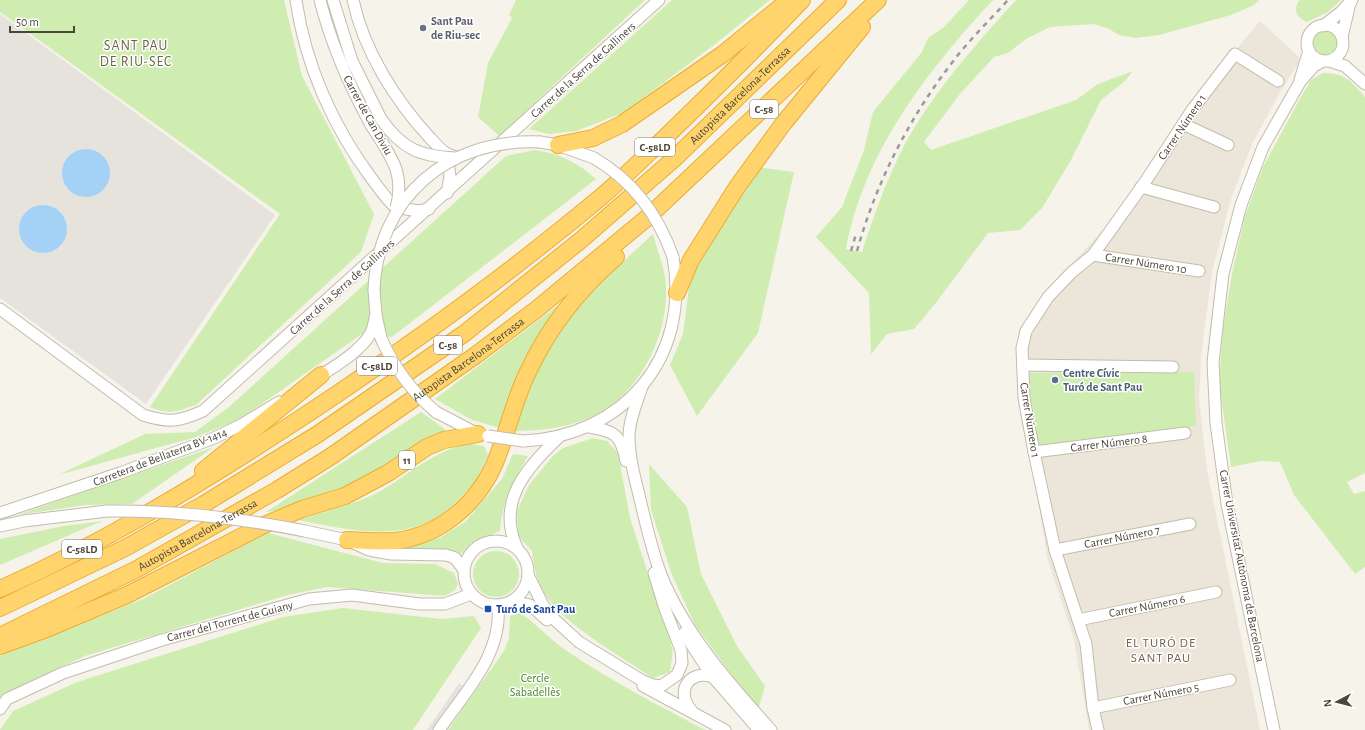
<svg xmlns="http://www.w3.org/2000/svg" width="1365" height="730" font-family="'Alegreya Sans',sans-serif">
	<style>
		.residential { fill: #ebe6d9 }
		.industrial { fill: #e6e2dc }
		.green { fill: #d0edb1 }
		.parking { fill: #e5e3df }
		.water { fill: #a4d2f7 }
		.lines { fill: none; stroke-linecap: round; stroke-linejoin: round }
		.minor-casing { stroke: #c3bcac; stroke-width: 13 }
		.highway-casing { stroke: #eaad31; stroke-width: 18 }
		.minor { stroke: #fff; stroke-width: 11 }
		.highway { stroke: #ffd46d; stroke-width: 16 }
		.rail { stroke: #9a9a9a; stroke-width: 2.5; stroke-dasharray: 5 5; stroke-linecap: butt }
		.minor-bridge-casing { stroke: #c3bcac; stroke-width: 13; stroke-linecap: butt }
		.minor-bridge { stroke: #fff; stroke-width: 11 }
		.worship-dot { fill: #6b7280; stroke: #fff; stroke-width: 1.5 }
		.service-dot { fill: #5c6f8a; stroke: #fff; stroke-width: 1.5 }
		.transit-dot { fill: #1a4fb4; stroke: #fff; stroke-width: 1.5 }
		.labels { text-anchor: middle; stroke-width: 3; stroke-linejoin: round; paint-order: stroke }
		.shield { fill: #fff; stroke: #827d74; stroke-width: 1 }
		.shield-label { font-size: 11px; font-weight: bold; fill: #4c4538 }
		.worship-label { font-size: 12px; font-weight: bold; fill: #5b616d; stroke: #fff; text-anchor: start }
		.street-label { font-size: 12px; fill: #4c4538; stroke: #fff }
		.service-label { font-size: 12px; font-weight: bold; fill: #4e5e75; stroke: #fff; text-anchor: start }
		.transit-label { font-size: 12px; font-weight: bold; fill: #164399; stroke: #fff; text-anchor: start }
		.park-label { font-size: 12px; fill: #458425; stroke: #fff }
		.neighbourhood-label { font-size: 13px; letter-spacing: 1px; fill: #70634e; stroke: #fff }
		.quarter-label { font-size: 14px; letter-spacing: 1px; fill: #70634e; stroke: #fff }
	</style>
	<rect width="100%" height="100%" fill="#f6f3eb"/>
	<path class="residential" d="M1260 21 1298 56 1299 62 1279 94 1252 144 1231 199 1212 272 1201 356 1199 399 1207 470 1260 730H1089L1074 640 1048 561 1021 400 1017 353 1026 319 1052 284 1111 222 1199 94Z"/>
	<path class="industrial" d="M0 14 275 215 146 404 0 298Z"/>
	<g class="green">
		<path d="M0 0H284L302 76 374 214 361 252 196 405C176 411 170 416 150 407L280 214 0 12Z"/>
		<path d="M516 0H645L499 136 478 117 488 63 512 18 509 15Z"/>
		<path d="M672 0H770L714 45 623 113 576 131 549 134 529 129Z"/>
		<path d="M969 0H993C927 71 864 152 846 249L862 252C878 203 896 153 925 111 952 71 984 35 1016 0H1259L1254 5 1231 15 1159 35 1136 38 1119 35 1109 29 1094 24 1050 27 1026 39 1008 53 994 57 960 94 924 142 931 150 1076 100 1098 84 1133 71 1124 82 1101 100 1071 160 1042 208 1020 230 988 233 935 304 914 329 887 334 871 354 869 293 816 237 842 207 864 150 873 112 922 52 928 38 943 28Z"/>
		<path d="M1300 0H1341L1328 12 1307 22C1297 18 1292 9 1300 0Z"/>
		<circle cx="1325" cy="43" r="12"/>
		<path d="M1323 73C1345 73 1351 81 1365 97V473L1347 482 1354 494 1365 491V567L1355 574 1294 495 1280 462 1261 461 1231 467 1219 383 1223 328 1232 274 1245 216 1263 167 1302 95 1311 80Z"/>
		<path d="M535 150C560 154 577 162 596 179L392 337 362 334 240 419 196 437 58 475 145 434 195 432 229 407 506 156Z"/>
		<path d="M756 167 794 172 758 333 697 416 670 365 683 334 690 280Z"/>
		<path d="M653 234C656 246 661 259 664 272 674 321 647 382 606 409 578 427 544 431 512 431L543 359 581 301Z"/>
		<path d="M561 303 500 428 472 420 435 399Z"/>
		<path d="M1194 372 1196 426 1038 447 1031 403 1028 373Z"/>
		<path d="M421 412 446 430 422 442 346 488 275 511 266 512Z"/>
		<path d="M593 438 607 441 618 453 630 518 673 650 670 672 653 678C622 657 564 625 545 594 537 581 533 566 532 551L518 536 517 511 529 485 553 456 563 448Z"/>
		<path d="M470 444 484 446 488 455C483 464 480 474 474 483 471 488 464 493 460 498 415 547 355 531 298 520 322 512 359 503 379 492 409 475 435 449 470 444Z"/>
		<path d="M214 447 132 504 85 505 17 515Z"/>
		<path d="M513 454 528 456C515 479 501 504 500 531L471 544 461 554 451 550 401 548 439 538 465 522 502 479Z"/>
		<path d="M649 464 687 507 701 574 737 646 765 686 758 710 695 625 672 575 651 510Z"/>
		<path d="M103 521 88 527 0 565V539L64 526Z"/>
		<path d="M268 533 383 563 435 564 454 573 458 584 455 590 445 596 327 587 288 595 85 656 28 682 0 700V656L143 599Z"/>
		<circle cx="496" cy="574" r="23"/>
		<path d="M343 608 441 619 474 616 481 628 413 730H0L13 711 77 682 283 617Z"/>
		<path d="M520 613C537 624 550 640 567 651 611 681 658 705 705 730H448L504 651 509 638 510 616Z"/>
	</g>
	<path class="parking" d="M459 683 467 689 439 730H427Z"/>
	<g class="water">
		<circle cx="86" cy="173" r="24"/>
		<circle cx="43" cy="229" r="24"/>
	</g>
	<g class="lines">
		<g class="minor-casing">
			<g id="minor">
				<path d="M296 0C305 64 333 127 372 179 379 188 386 199 395 207L418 211 429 209"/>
				<path d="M320 0C331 44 349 85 371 125"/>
				<path d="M333 0 352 61 381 119"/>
				<path d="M353 0C364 51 395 100 430 138 438 146 445 156 457 157"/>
				<circle cx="1325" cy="43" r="18"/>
				<path d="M1323 26 1341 12 1352 0"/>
				<path d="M1342 37 1350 3"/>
				<path d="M1329 61 1345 66 1365 84"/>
				<path d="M1300 80 1309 50"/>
				<path d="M1183 124 1228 145"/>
				<path d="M540 142 558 145 594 158"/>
				<path d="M447 155 450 176 447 193"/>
				<path d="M1141 187 1214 207"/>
				<path d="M1093 255 1199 271"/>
				<path d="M374 290 376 315 381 338"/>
				<path d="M0 309 143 415C169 423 178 422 203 411L659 0"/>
				<path d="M1023 365 1173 367"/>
				<path d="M315 379C334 367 360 352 371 333 374 327 374 320 376 315"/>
				<path d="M642 387C637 402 629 420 629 436 629 457 635 479 640 499 646 525 652 550 661 575 685 634 729 683 771 730"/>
				<path d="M436 412 478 434"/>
				<path d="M589 427C614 431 621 434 626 461"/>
				<path d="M523 441C624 436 691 358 673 257"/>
				<path d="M1034 452 1185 433"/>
				<path d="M0 513 120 473 214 438 241 425 279 402"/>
				<path d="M0 526 24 521 107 511"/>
				<path d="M305 531 347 540 369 550 391 554 446 555 455 558 464 570"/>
				<circle cx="496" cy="573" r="32"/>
				<path d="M517 548C496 502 526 468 559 437"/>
				<path d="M1055 550 1190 524"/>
				<path d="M528 575 543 605 555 620 579 642 641 680 653 685 661 686 677 675 682 663 681 650 665 609 654 573"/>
				<path d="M513 601 530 605 547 620"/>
				<path d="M1078 620 1216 592"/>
				<path d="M684 633 712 676 759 730"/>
				<path d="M643 686 725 730"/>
				<path d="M1093 708 1230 680"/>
				<path d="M0 709 7 699 63 673 162 640 309 599 352 595 420 604H445L471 594"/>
				<path d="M692 711C673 690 692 667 715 678"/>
				<path d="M439 730C465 692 503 654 498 605"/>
				<path d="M1098 730 1093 708 1086 644 1055 550 1034 452 1024 398 1022 348 1026 331 1048 297 1072 272 1093 255 1145 182 1192 110 1235 54 1278 81"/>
				<path d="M1274 730 1227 504 1216 423 1213 362 1223 274 1241 205 1263 147 1300 82 1314 66 1323 61"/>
			</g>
		</g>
		<g class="highway-casing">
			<g id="highway">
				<path d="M558 145 593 138 622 124 723 54 789 0"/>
				<path d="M677 293 691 260 737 187 783 124 862 27"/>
				<path d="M203 471 321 375"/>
				<path d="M347 540C363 541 379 542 395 541 439 536 476 505 494 465 507 435 513 403 527 374 548 328 578 290 616 257"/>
				<path d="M0 589C95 547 185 493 272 437 386 363 497 284 601 197 629 173 655 147 682 121 723 81 763 41 802 0"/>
				<path id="s1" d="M0 608 125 548 204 504 318 434 465 333 581 240 674 159 838 0"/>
				<path id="s2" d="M0 636 135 570 277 490 330 457 476 355 537 309 648 217 878 0"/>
				<path d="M0 646 49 628 127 595 262 526 302 509 345 496 388 473 427 447 444 440 478 434"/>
			</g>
		</g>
		<use href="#minor" class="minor"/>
		<use href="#highway" class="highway"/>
		<g class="rail">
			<path d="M851 251 856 234"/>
			<path d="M857 251C876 183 908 120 951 64 968 41 989 21 1008 0"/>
		</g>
		<g class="minor-bridge-casing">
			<g id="minor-bridge">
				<path d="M381 119C402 149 419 156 455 158"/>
				<path d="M371 125C389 154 406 172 396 208"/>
				<path d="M594 158C633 181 658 214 673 257"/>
				<path d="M374 290C378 197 448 138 540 142"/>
				<path d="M381 338C394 368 411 391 436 412"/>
				<path d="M488 436 523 441"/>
				<path d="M107 511C174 510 239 518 305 531"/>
			</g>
		</g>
		<use href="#minor-bridge" class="minor-bridge"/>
	</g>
	<circle class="worship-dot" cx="423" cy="28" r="4"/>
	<circle class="service-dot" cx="1055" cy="380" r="4"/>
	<rect class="transit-dot" x="484" y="605" width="8" height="8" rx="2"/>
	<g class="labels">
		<g class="shield">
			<rect x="750" y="100" width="28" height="18" rx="3"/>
			<rect x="635" y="138" width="40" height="18" rx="3"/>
			<rect x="434" y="336" width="28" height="18" rx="3"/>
			<rect x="357" y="357" width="40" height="18" rx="3"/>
			<rect x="399" y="451" width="16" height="18" rx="3"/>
			<rect x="62" y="540" width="40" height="18" rx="3"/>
		</g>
		<g class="shield-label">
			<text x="764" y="113">C-58</text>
			<text x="655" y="151">C-58LD</text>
			<text x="448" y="349">C-58</text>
			<text x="377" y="370">C-58LD</text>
			<text x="407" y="464">11</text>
			<text x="82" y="553">C-58LD</text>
		</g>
		<g class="worship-label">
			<text x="431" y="25">Sant Pau<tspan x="431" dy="14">de Riu-sec</tspan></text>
		</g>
		<g class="street-label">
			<text transform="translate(583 70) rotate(-42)" y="4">Carrer de la Serra de Galliners</text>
			<text dy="4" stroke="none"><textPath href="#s1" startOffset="905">Autopista Barcelona-Terrassa</textPath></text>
			<text transform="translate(368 115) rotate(61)" y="4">Carrer de Can Diviu</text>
			<text transform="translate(1182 127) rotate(-56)" y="4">Carrer Número 1</text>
			<text transform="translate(1146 263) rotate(9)" y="4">Carrer Número 10</text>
			<text transform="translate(342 287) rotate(-42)" y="4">Carrer de la Serra de Galliners</text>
			<text dy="4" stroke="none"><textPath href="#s2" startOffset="545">Autopista Barcelona-Terrassa</textPath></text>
			<text transform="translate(1030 420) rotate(81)" y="4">Carrer Número 1</text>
			<text transform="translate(1109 443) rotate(-7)" y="4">Carrer Número 8</text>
			<text transform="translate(160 457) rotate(-21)" y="4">Carretera de Bellaterra BV-1414</text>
			<text dy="4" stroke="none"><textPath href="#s2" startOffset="222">Autopista Barcelona-Terrassa</textPath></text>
			<text transform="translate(1122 537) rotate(-11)" y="4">Carrer Número 7</text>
			<text transform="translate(1242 566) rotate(79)" y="4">Carrer Universitat Autònoma de Barcelona</text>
			<text transform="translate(1147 606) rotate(-11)" y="4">Carrer Número 6</text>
			<text transform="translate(230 621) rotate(-15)" y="4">Carrer del Torrent de Guiany</text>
			<text transform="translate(1161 694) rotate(-11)" y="4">Carrer Número 5</text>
		</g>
		<g class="service-label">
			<text x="1063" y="377">Centre Cívic<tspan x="1063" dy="14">Turó de Sant Pau</tspan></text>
		</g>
		<g class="transit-label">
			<text x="496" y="613">Turó de Sant Pau</text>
		</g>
		<g class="park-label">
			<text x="535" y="682">Cercle<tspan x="535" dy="14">Sabadellès</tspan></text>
		</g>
		<g class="neighbourhood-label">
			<text x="1161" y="647">EL TURÓ DE<tspan x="1161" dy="15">SANT PAU</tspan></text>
		</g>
		<g class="quarter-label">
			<text x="136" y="50">SANT PAU<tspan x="136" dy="16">DE RIU-SEC</tspan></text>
		</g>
	</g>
	<g transform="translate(1337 702) rotate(263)" stroke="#ffffff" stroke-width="3" paint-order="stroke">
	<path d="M0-3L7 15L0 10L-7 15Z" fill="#4c4538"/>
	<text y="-6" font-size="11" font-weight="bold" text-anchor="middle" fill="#4c4538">N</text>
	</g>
	<path d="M10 26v6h64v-6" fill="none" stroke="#4c4538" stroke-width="2"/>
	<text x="16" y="26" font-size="12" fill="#4c4538" stroke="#ffffff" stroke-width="3" paint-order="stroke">50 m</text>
</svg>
